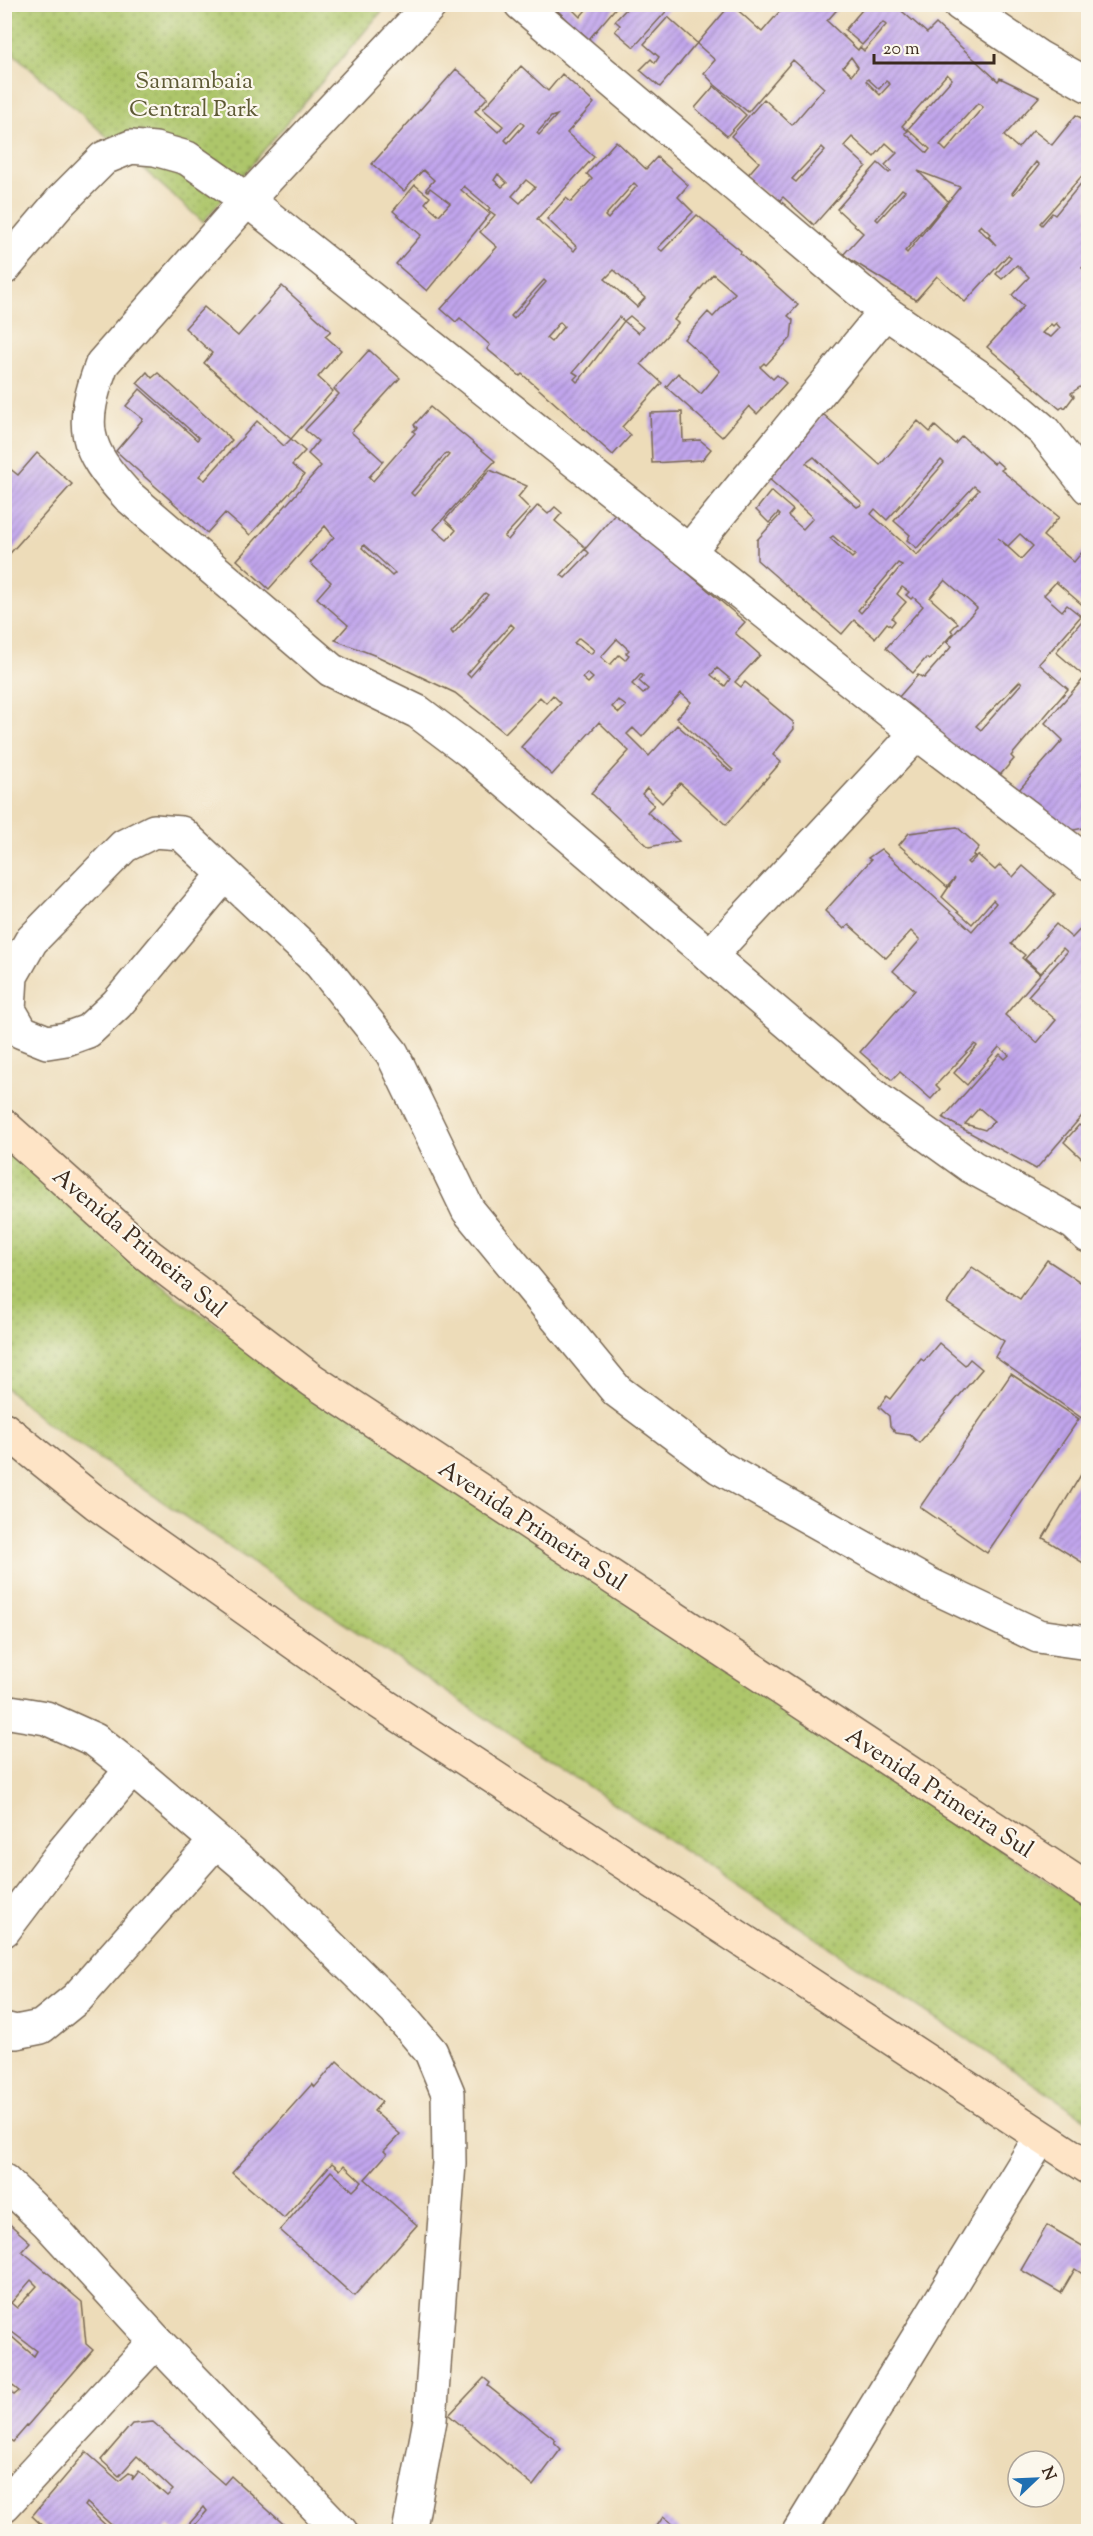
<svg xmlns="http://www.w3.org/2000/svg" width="1093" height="2536" font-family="'Sorts Mill Goudy',serif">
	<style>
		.grass { fill: url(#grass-dots); stroke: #747844; stroke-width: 1.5 }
		.building { fill: url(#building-hatch); fill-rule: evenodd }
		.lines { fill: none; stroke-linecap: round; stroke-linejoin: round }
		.minor-casing { stroke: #796854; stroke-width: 36 }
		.tertiary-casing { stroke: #796854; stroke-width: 36 }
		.secondary-casing { stroke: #796854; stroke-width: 36 }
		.minor { stroke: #fff; stroke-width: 33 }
		.tertiary { stroke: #fff; stroke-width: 33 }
		.secondary { stroke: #fee4c6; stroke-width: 33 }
		.labels { text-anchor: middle; stroke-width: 4.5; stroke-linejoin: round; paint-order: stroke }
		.park-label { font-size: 24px; fill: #5d5935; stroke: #fbf7ec }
		.street-label { font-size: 24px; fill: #3b2a1e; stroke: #fbf7ec }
	</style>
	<defs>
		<pattern id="grass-dots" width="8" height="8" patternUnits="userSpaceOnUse" patternTransform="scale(1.5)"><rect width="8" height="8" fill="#adc66b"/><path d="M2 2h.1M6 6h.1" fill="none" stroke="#8ea157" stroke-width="1.8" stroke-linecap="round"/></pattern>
		<pattern id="building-hatch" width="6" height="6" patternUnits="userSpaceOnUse" patternTransform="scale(1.5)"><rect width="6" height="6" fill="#c1a5ed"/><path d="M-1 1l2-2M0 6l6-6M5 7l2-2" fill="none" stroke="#9e87bf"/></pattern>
	</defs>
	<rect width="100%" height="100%" fill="#fbf7ec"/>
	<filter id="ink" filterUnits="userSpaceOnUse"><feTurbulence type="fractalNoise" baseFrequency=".0167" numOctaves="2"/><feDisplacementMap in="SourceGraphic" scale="12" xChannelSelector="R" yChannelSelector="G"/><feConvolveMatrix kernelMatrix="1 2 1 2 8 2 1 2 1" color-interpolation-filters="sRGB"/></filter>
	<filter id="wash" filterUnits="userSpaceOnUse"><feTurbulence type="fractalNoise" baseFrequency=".008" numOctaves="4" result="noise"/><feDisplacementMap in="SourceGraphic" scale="24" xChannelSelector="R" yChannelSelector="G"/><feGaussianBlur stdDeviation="1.35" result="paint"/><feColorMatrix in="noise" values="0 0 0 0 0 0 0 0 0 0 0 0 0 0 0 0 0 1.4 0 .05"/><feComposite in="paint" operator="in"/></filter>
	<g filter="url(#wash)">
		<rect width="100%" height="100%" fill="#eddcb9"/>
		<g class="grass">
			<path d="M5 5H387L203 222 5 46Z"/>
			<path d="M5 1146 177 1298 1088 1908V2120L276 1578 43 1421 5 1387Z"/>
		</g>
		<g id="blocks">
			<g class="building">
				<path d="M550 4H567L580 17 591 4H619L589 39Z"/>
				<path d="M731 4 762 32 780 11 773 4H842L827 21 858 50 860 47 864 51 886 25 883 22 862 45 845 30 867 4 896 6 927 33 936 24 998 81 1000 78 1039 97 1004 136 1018 148 1033 130 1052 145 1076 115 1088 122V169L1040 223 1042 225 1052 213 1055 215 1088 175V265L1086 263 1082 268 1088 273V374L1084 379 1086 383 1071 393 1074 396 1065 408 1063 406 1060 409 987 347 1024 306 1012 295 1029 277 1017 265 1002 279 996 274 1011 257 1008 255 965 302 937 276 916 300 843 255 863 233 837 209 878 163 889 173 891 171 885 165 897 153 886 143 874 157 852 137 844 146 866 166 814 225 783 197 777 203 746 177 759 162 731 136 764 99 792 125 824 88 793 60 748 112 715 85 704 73 715 60 697 44ZM851 57 858 67 852 75 843 67ZM947 74 952 79 908 129 930 149 927 153 905 133 908 131 902 126ZM868 79 879 89 886 81 890 84 880 95 866 81ZM978 103 983 107 946 151 940 145ZM822 147 825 150 796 182 792 179ZM1036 162 1039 165 1033 173 1014 194 1012 193ZM918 171 960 187 907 253 905 251 948 201ZM902 189 905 191 878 221 876 219ZM981 225 990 234 988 236 996 245 978 228ZM1056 323 1060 328 1051 337 1042 333 1051 324 1053 326Z"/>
				<path d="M630 5H672L634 47 615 31 620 25 615 21Z"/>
				<path d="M668 17 697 43 660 87 640 70 651 59 655 63 659 57 644 44Z"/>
				<path d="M521 66 548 91 562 74 594 103 567 133 594 157 537 219 543 225 574 251 577 247 547 219 566 198 571 202 592 179 587 174 616 141 646 169 657 157 688 185 678 197 693 212 658 248 662 251 697 215 741 251 740 253 798 305 788 316 793 320 791 338 766 365 764 363 760 367 773 379 777 375 786 383 757 414 749 406 722 437 666 387 678 373 701 394 720 371 684 339 708 312 713 317 735 293 713 274 674 320 678 323 641 364 662 383 622 427 631 435 613 455 522 374 520 376 487 349 490 345 460 318 456 322 441 309 497 247 480 232 495 215 488 210 490 208 464 186 461 190 490 214 427 291 396 264 421 235 393 211 415 185 430 197 425 203 439 215 450 203 430 188 428 191 426 189 434 180 423 170 404 191 372 164 456 69 488 97 475 111 498 132 503 126 483 109ZM557 115 539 135 537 133 551 117ZM521 122 524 125 508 143 505 140ZM498 174 507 183 502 187 494 180ZM526 180 535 187 520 203 512 196ZM634 183 637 186 608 219 605 216ZM614 270 645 298 637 307 605 279ZM544 280 546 282 514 319 511 316ZM630 316 643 327 638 333 624 321 581 378 577 382 574 379 578 375 573 372 619 317 624 321ZM560 322 564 326 551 342 546 338Z"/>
				<path d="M714 86 746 115 727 136 695 108Z"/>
				<path d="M282 286 331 331 325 336 341 350 318 377 333 391 291 439 204 363 212 353 185 328 204 307 238 336Z"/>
				<path d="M369 350 400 378 351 432 383 461 369 477 373 481 415 433 413 431 417 428 414 425 430 407 495 461 434 529 447 540 456 530 445 520 490 470 527 486 518 497 530 509 504 537 508 540 538 505 548 514 555 507 562 513 555 521 586 548 617 512 745 622 735 633 760 655 735 682 741 687 745 682 793 722 794 729 773 755 781 762 726 825 680 783 662 803 647 788 642 794 654 805 647 812 679 841 649 847 591 793 629 751 599 722 552 775 521 747 561 703 553 695 546 703 540 697 505 733 455 693 379 657 335 640 348 625 317 598 331 582 310 563 334 537 325 526 269 589 237 560 321 466 308 454 318 441 305 430 339 394 334 389ZM446 453 449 455 414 496 411 493ZM364 545 395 573 392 576 362 548ZM585 549 589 553 565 578 561 575ZM485 593 488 595 453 634 451 631ZM511 624 514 627 470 677 467 674ZM579 638 594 650 591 654 574 643ZM617 639 629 650 626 653 629 655 625 660 619 655 610 665 601 657ZM717 668 730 679 725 686 711 675ZM587 673 593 678 588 683 582 678ZM641 674 643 676 639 681 648 689 643 694 632 684ZM681 693 691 702 677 718 733 770 731 772 677 725 649 756 627 734 633 728 642 737ZM618 700 626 706 619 713 612 707Z"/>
				<path d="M147 372 152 378 158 373 232 440 199 476 205 480 257 421 284 446 291 439 305 451 292 465 304 475 297 485 250 535 225 513 207 533 116 451 143 419 126 406 140 389 197 440 199 438 137 383Z"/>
				<path d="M682 412 683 441 700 440 711 449 702 460 652 463 650 413Z"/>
				<path d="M823 414 880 465 918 421 930 432 935 426 955 444 962 436 994 464 996 461 1004 468 1001 470 1059 517 1043 536 1074 562 1088 545V827L1065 832 1018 791 1063 740 1045 723 1085 677 1056 652 1086 616 1083 614 1087 609 1056 582 1044 595 1062 611 1067 605 1081 616 1039 664 1068 689 1011 756 1014 759 994 782 898 698 918 675 924 678 952 646 947 642 977 608 945 580 930 598 958 623 951 630 953 633 929 660 926 658 913 673 886 648 923 606 913 597 911 599 906 595 909 592 902 587 897 594 906 602 892 618 895 621 891 626 887 623 875 638 854 620 842 634 757 560V540L780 515 778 513 769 523 756 510 771 491 793 510 788 516 803 529 813 518 768 478ZM814 457 862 503 861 505 857 507 806 463ZM941 460 944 463 894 521 910 535 907 540 917 548 974 486 979 490 917 555 871 514 875 509 887 520ZM1020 534 1033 546 1021 559 998 538 1008 546ZM833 536 855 555 852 558 830 538ZM898 563 902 565 861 613 858 610ZM1020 681 1022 683 981 730 976 726Z"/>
				<path d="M37 453 72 484 4 560V473L9 468 18 475Z"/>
				<path d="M957 827 979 847 973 855 975 856 967 862 969 864 978 855 995 870 1000 865 1013 877 1023 866 1055 894 1011 944 1025 955 1022 958 1040 974 1005 1015 1037 1043 1056 1020 1028 996 1067 952 1063 948 1041 973 1025 959 1056 924 1072 938 1086 923 1088 925V983L1082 991 1088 997V1109L1036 1169 943 1118 1000 1054 1005 1059 1009 1055 999 1047 967 1085 954 1073 977 1046 975 1044 936 1085 940 1089 931 1099 900 1072 892 1080 860 1052 915 990 893 971 920 940 911 931 886 958 849 925 844 929 825 911 871 860 868 858 881 849 972 931 996 903 993 900 972 924 942 897 955 878 947 887 899 845 909 833ZM979 1108 994 1121 985 1130 965 1124Z"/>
				<path d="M1079 1125 1088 1132V1164L1064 1142Z"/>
				<path d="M1047 1260 1088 1287 1086 1421 995 1357 1004 1341 947 1303 972 1267 1020 1299Z"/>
				<path d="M939 1343 965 1365 970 1359 982 1369 919 1443 910 1435 896 1433 890 1426 889 1416 879 1407 886 1396 890 1399 921 1359 924 1361Z"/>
				<path d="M1011 1374 1079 1419 987 1553 920 1507Z"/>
				<path d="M1088 1463V1566L1043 1538Z"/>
				<path d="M337 2061 382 2102 374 2111 400 2134 384 2151 387 2154 365 2179 417 2225 354 2296 280 2230 331 2171 353 2191 362 2182 344 2165 340 2170 332 2163 284 2218 232 2173 312 2084 315 2087Z"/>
				<path d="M4 2219 30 2242 22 2251 82 2302 86 2344 93 2350 13 2442 4 2435V2386L14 2395 19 2391 4 2379V2330L34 2356 37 2351 4 2326V2270L10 2264 4 2260ZM31 2280 37 2286 17 2308 11 2303Z"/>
				<path d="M1047 2225 1086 2248 1085 2250 1088 2252V2266L1084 2275 1075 2269 1061 2293 1021 2270Z"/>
				<path d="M484 2378 490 2383 488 2386 556 2440 554 2442 561 2449 533 2486 449 2415Z"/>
				<path d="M153 2422 224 2484 231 2476 292 2532H189L207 2511 204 2507 182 2532H175L169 2526 165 2532H119L87 2503 85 2506 113 2532H49L32 2516 86 2452 119 2481 129 2473 133 2475 132 2480 139 2471 167 2496 173 2490 137 2456 119 2476 101 2460 132 2424Z"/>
				<path d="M663 2517 684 2532H653Z"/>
			</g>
		</g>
	</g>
	<g filter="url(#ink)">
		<use href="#blocks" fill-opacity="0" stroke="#796854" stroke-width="1.5"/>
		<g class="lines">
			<g class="minor-casing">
				<g id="minor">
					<path d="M431 4 247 200 102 364C79 426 83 448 128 496L331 670 418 712 471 752 880 1101 972 1167 1074 1223 1088 1236"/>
					<path d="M521 4 885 312 985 381 1044 431 1088 487"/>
					<path d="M960 4 1038 57 1088 85"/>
					<path d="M4 268 61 201 104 158 131 147 155 149 187 158 247 200 917 733 1088 863"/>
					<path d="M689 551 885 312"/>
					<path d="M225 874 117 1004 88 1031 66 1039 47 1042 22 1032 9 1010 11 976 31 941 124 846 154 831 181 833 320 963 392 1053 468 1210 617 1391 719 1467 930 1585 1038 1636 1088 1643"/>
					<path d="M710 956 917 733"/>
					<path d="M4 1711 46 1718 95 1740 132 1769 267 1884 396 2011 431 2052 448 2093 449 2163 430 2420 409 2532"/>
					<path d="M4 1930 63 1852 132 1769"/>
					<path d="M4 2029 16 2032 41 2027 77 1998 215 1842"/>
					<path d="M4 2181 48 2223 156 2341 341 2532"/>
					<path d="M4 2505 156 2341"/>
				</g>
			</g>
			<g class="tertiary-casing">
				<path id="tertiary" d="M799 2532 1041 2137"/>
			</g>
			<g class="secondary-casing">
				<g id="secondary">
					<path d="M4 1126 148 1255 312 1380 1088 1890"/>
					<path d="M4 1429 96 1503 376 1700 1088 2167"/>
				</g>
			</g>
			<use href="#minor" class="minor"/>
			<use href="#tertiary" class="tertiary"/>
			<use href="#secondary" class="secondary"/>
		</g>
	</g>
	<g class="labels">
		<g class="park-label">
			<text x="194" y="88">Samambaia<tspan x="194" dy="28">Central Park</tspan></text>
		</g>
		<g class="street-label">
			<text transform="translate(140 1242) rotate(40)" y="8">Avenida Primeira Sul</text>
			<text transform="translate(533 1525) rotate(33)" y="8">Avenida Primeira Sul</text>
			<text transform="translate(940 1792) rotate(33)" y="8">Avenida Primeira Sul</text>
		</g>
	</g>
	<rect width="1093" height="2536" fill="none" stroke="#fbf7ec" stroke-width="24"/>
	<g transform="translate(1036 2479) rotate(67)"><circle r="28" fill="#fbf7ec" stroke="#aea59a" stroke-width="1.5"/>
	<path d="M0-4.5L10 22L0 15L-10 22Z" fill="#1f6fb2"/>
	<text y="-9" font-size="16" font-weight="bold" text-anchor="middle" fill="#3b2a1e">N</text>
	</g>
	<path d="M874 54v9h120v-9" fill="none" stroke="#3b2a1e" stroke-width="3"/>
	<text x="883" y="54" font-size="18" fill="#3b2a1e" stroke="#fbf7ec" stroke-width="4.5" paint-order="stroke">20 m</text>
</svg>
